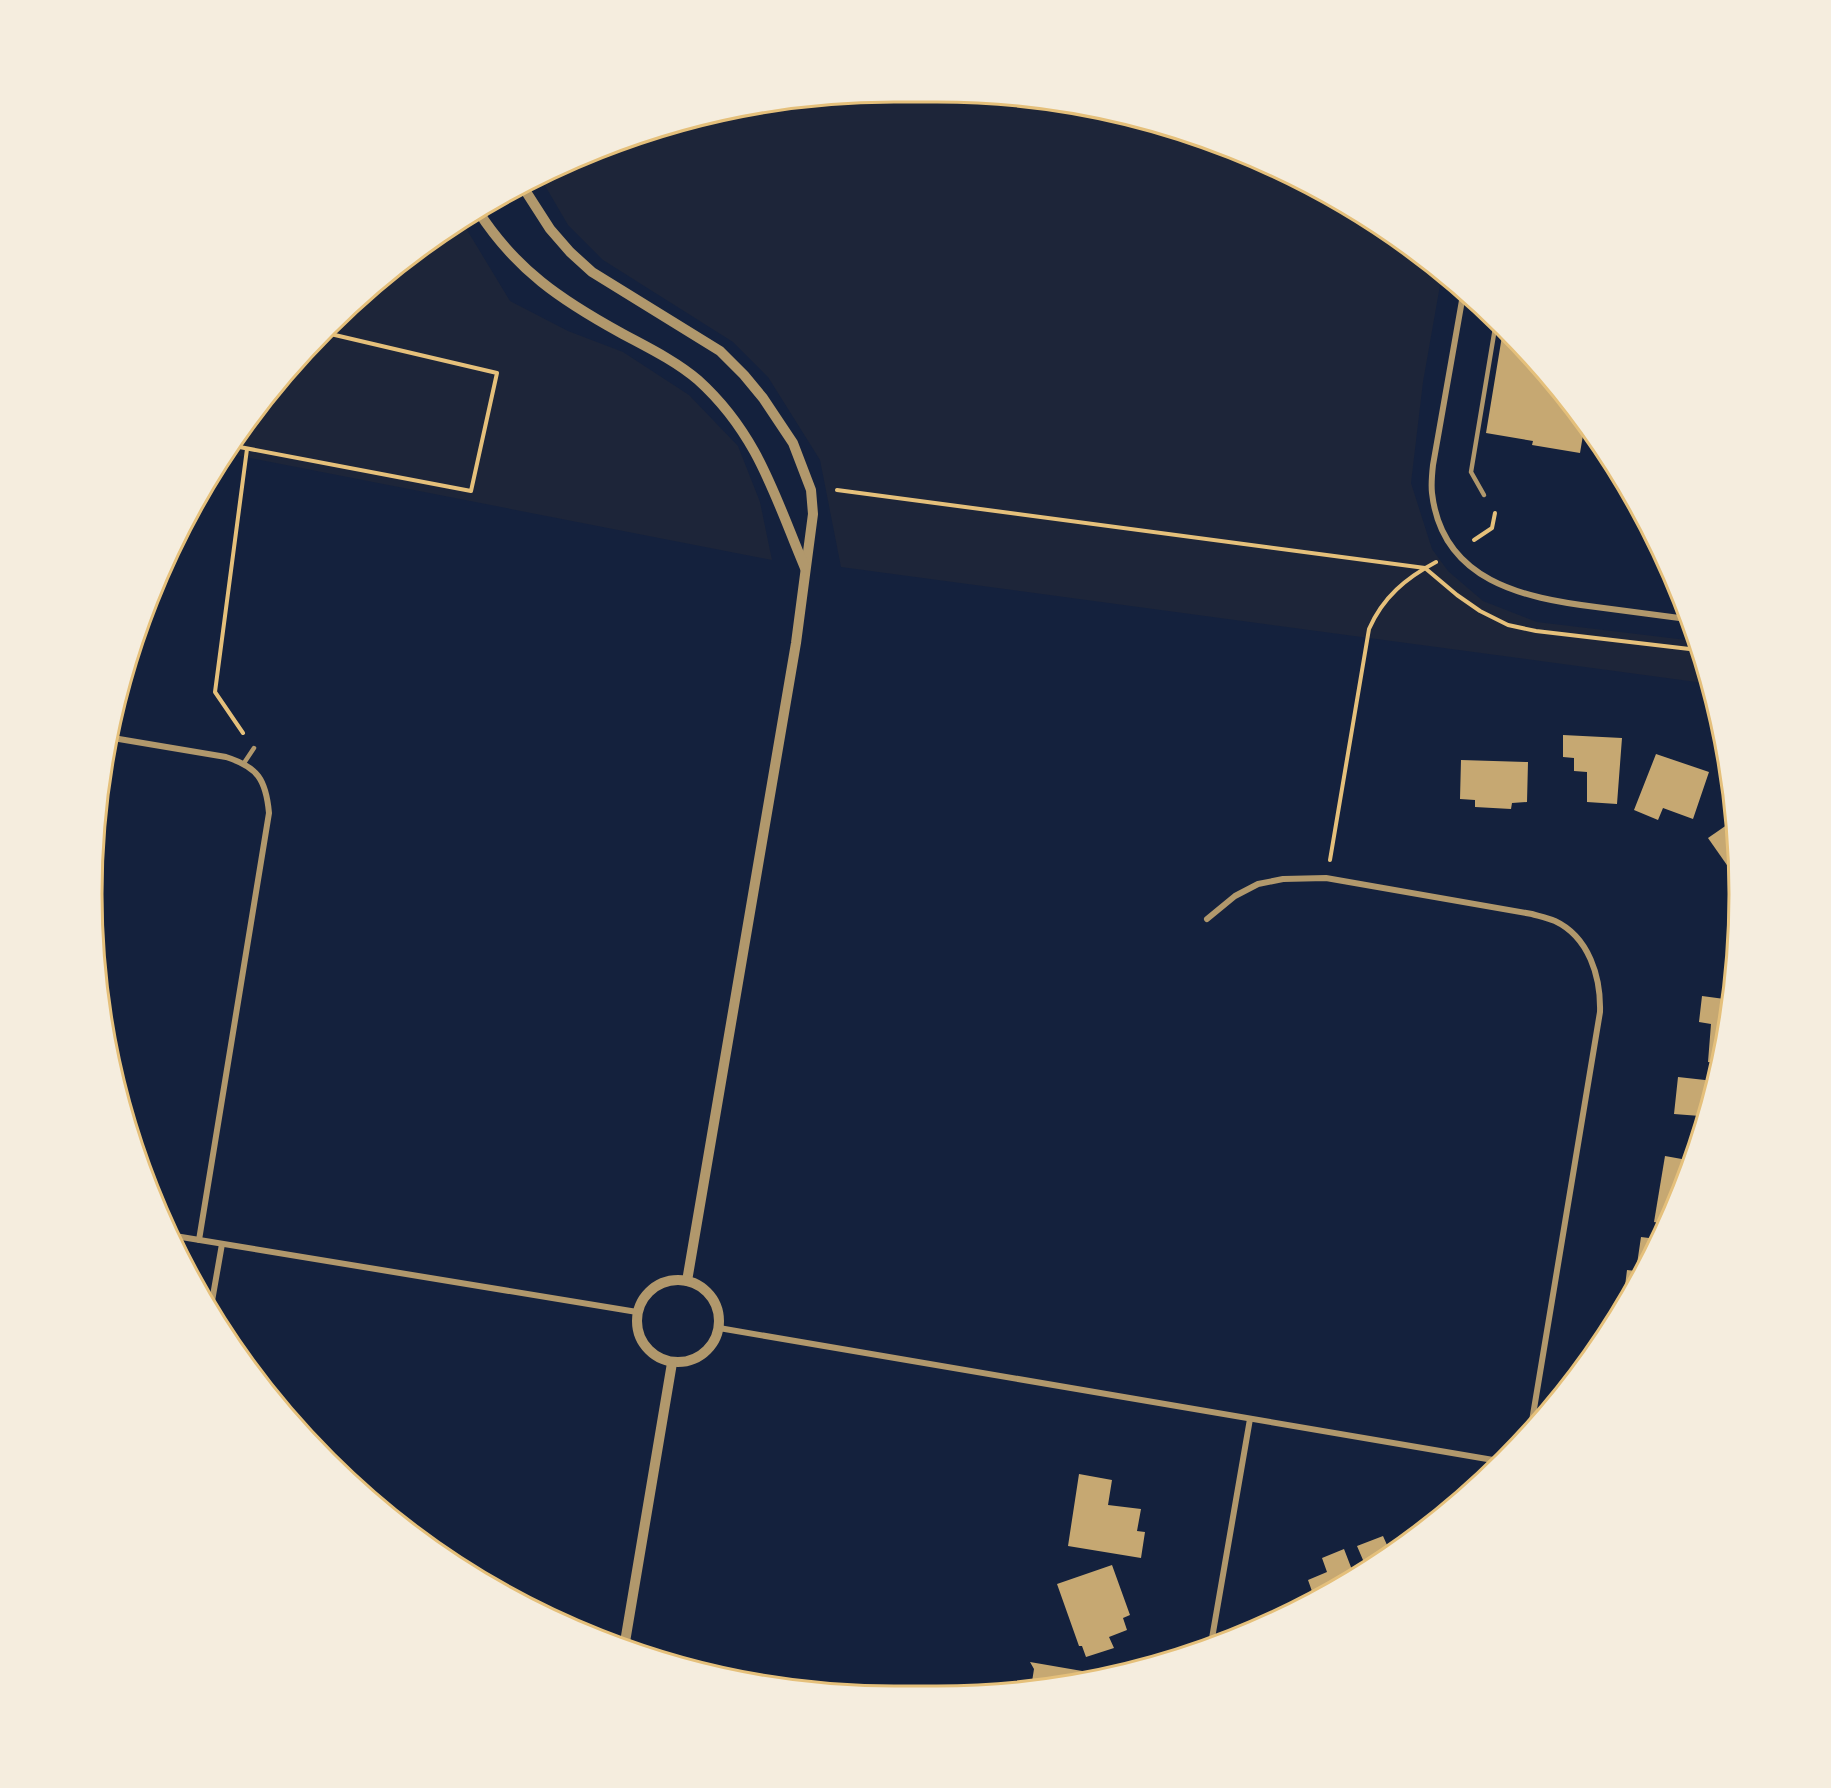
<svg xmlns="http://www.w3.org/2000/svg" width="1831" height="1788" font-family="'Asap Condensed',sans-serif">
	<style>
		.green { fill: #1d2539 }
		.building { fill: #c6a872 }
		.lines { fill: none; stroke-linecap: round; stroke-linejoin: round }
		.path { stroke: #e5c07b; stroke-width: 4 }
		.service { stroke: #b1986c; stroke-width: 4.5 }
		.minor { stroke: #b1986c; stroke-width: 6 }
		.tertiary { stroke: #b1986c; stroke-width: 10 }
		.rim { fill: none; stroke: #e5c07b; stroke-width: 3 }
	</style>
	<rect width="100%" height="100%" fill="#14213d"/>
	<g class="green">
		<path d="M894 92 1042 98 1195 134 1339 199 1442 274 1423 382 1411 483 1432 549 1448 571 1483 601 1537 622 1695 641 1711 684 841 567 820 460 768 377 733 342 603 260 568 225 540 177 587 153 737 107Z"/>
		<path d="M461 220 510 301 568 331 623 352 689 395 738 446 760 502 772 560 224 453 326 327 448 227Z"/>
	</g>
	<g class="building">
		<path d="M1503 330 1574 406 1585 423 1580 453 1532 445 1533 441 1486 433Z"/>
		<path d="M1563 735 1622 738 1617 804 1587 802V772L1574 771V758L1563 757Z"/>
		<path d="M1656 754 1709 772 1693 819 1663 808 1658 820 1634 810Z"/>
		<path d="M1461 760 1528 762 1527 802 1512 803 1511 809 1475 807V800L1460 799Z"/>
		<path d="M1734 820 1738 842 1737 863 1729 868 1708 838Z"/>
		<path d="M1729 911H1735V938H1730Z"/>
		<path d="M1702 996 1732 1000 1718 1063 1708 1062 1711 1024 1699 1022Z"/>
		<path d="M1678 1077 1714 1081 1702 1131H1698L1700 1116 1674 1114Z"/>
		<path d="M1665 1156 1693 1161 1664 1224 1654 1222Z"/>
		<path d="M1641 1237 1657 1239 1632 1295 1624 1294 1627 1270 1636 1271Z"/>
		<path d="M1079 1474 1112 1480 1108 1505 1141 1509 1137 1531 1145 1532 1141 1558 1068 1546Z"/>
		<path d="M1383 1536 1387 1545 1408 1536 1410 1541 1366 1567 1357 1546Z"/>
		<path d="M1344 1549 1354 1575 1292 1614 1283 1617 1280 1608 1313 1594 1308 1580 1327 1572 1322 1558Z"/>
		<path d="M1112 1565 1130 1615 1123 1618 1127 1630 1109 1637 1114 1648 1086 1657 1082 1646H1079L1057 1584Z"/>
		<path d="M1030 1662 1088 1672 1087 1679 1031 1688 1034 1669Z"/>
	</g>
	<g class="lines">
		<g class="path">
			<path d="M229 445 471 491 497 373 322 332"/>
			<path d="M837 490 1425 568 1457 595 1480 611 1508 625 1536 631 1698 650"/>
			<path d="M1474 540 1492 528 1495 513"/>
			<path d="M243 733 215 692 247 449"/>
			<path d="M1330 860 1369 629C1383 597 1406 578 1436 562"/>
		</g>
		<g class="service">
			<path d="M1484 495 1471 472 1496 322"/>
			<path d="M244 763 254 748"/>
		</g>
		<g class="minor">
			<path d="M1464 289 1433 465C1432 474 1431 484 1432 493 1442 581 1523 598 1596 607 1626 611 1657 615 1687 619"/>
			<path d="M107 737 226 757C258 767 266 780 269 813L199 1240"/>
			<path d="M1207 919 1235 896 1258 884 1283 879 1326 878 1532 914C1539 916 1548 918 1555 921 1589 937 1601 977 1600 1012L1530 1433"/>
			<path d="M169 1235 637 1312"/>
			<path d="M211 1307 222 1244"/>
			<path d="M719 1328 1499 1461"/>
			<path d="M1211 1644 1250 1419"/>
		</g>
		<g class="tertiary">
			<path d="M523 187 550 229 570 252 592 272 720 351 744 375 763 398 793 443 811 490 813 514 796 643 687 1281"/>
			<path d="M478 211C516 270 561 300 621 333 647 347 676 361 698 380 758 434 775 497 805 568"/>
			<circle cx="678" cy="1321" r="41"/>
			<path d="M624 1648 672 1363"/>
		</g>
	</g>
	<path d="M0 0H1831V1788H0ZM894 102H937A792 792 0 0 1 1729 894V894A792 792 0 0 1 937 1686H894A792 792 0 0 1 102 894V894A792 792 0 0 1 894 102Z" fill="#f5edde" fill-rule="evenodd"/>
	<path class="rim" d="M894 102H937A792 792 0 0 1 1729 894V894A792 792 0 0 1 937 1686H894A792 792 0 0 1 102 894V894A792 792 0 0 1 894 102Z"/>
</svg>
